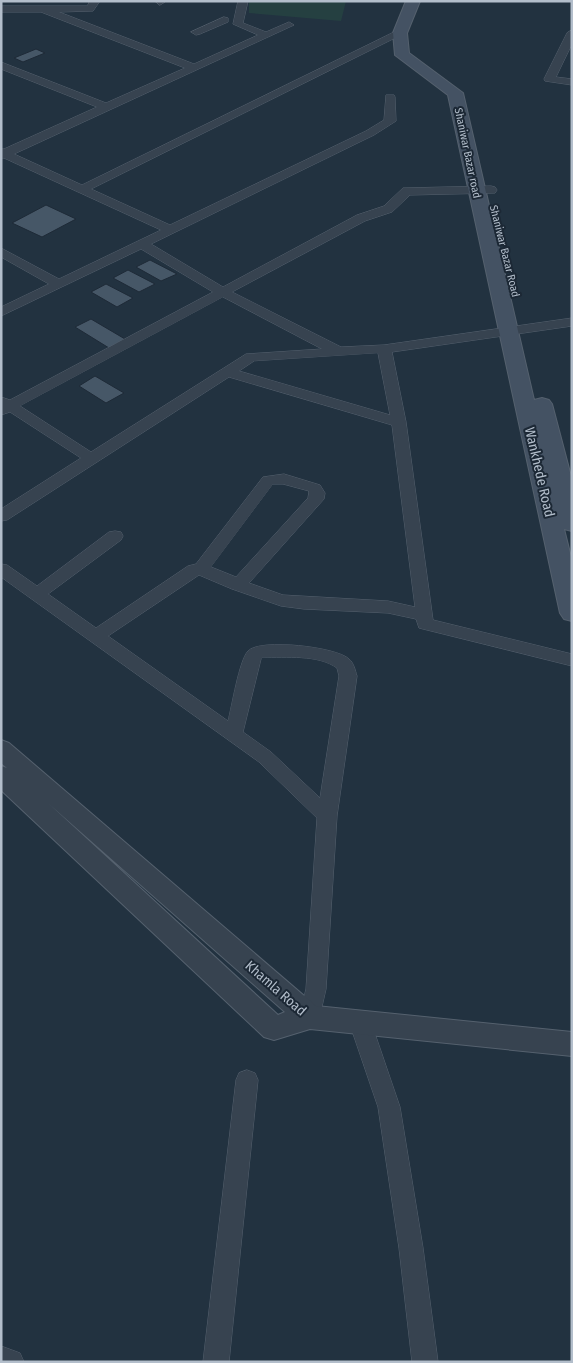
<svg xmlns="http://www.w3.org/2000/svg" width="573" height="1363" font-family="'Fira Sans Condensed',sans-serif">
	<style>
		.green { fill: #254041 }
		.building { fill: #465767; stroke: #1e2a37 }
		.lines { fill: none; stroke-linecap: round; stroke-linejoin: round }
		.minor-casing { stroke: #55616e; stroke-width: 1 }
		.tertiary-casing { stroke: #55616e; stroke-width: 2 }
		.secondary-casing { stroke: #55616e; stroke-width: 2 }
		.minor { fill: #374350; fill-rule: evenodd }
		.tertiary { fill: #374350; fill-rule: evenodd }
		.secondary { fill: #445263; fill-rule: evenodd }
		.labels { text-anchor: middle; stroke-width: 4; stroke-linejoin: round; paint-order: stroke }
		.far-street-label { font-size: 11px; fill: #b3becb; stroke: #1c2835 }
		.street-label { font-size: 14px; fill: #b3becb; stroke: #1c2835 }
	</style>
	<rect width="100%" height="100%" fill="#223240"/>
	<path class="green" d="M249 1H346L341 21 249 13Z"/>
	<g class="building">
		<path d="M36 49 45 53 23 62 14 58Z"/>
		<path d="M46 205 76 219 42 237 12 223Z"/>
		<path d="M150 260 177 274 161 281 136 267Z"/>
		<path d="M128 270 155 284 139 292 113 278Z"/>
		<path d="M106 284 133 298 117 307 91 292Z"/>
		<path d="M91 319 125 339 109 348 75 327Z"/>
		<path d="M95 376 124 393 106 403 79 386Z"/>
	</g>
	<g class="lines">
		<g class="minor-casing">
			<g id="minor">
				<path d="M90 1H100L93 11 59 12 194 64 258 35 233 24 238 1H248L243 23 266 32 289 22 294 25 14 154 82 185 396 31H404L405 33 91 189 170 225 366 131 384 120 386 95H394L395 97 396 121 374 135 151 244 223 287 357 215 384 206 403 188 491 186 495 187 497 190 495 193 410 195 392 212 365 221 232 292 341 347 384 345 572 318V326L392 352 406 422 433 620 572 654V666L419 628 416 619 388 613 304 609 281 606 232 589 199 575 108 636 228 721C232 706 239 661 248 651 260 638 337 647 349 659 354 663 355 670 357 676L337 816 326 989 318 1024 310 1026 302 1024 299 1017 306 989 317 818 259 762 1 577V564L7 565 37 586 109 532 115 531 121 532 123 536 121 540 48 594 96 628 188 566 196 564 263 477 284 474 320 485 325 493 324 499 249 583 283 595 388 601 415 607 392 425 229 377 7 520 1 521V509L81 458 10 412 1 415V397L10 400 213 292 141 249 1 316V307L49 284 1 257V248L59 279 161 230 4 158H1V149H4L97 107 1 69V62L106 103 185 68 41 12H1L2 6H87ZM223 297 322 349 246 354 91 452 20 406ZM378 353 390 415 239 371 254 361ZM273 484H283L309 491 308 498 236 577 211 567ZM263 657C286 658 318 654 337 668L339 676 320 798 271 752 243 732 261 659Z"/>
				<path d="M155 1H165V2L160 5Z"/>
				<path d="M224 17 228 18V22L200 34 196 35 191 32Z"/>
				<path d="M572 30V44L556 77 572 79V85L545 81 544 79 567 33Z"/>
				<path d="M360 1013 368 1015 371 1022 400 1107 423 1248 438 1362H412L399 1248 378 1107 349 1022 352 1015Z"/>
				<path d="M247 1070 255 1073 258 1080 229 1362H203L236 1080 239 1073Z"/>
				<path d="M1 1346 20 1353 24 1362H1Z"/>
			</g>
		</g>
		<g class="tertiary-casing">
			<path id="tertiary" d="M1 740 9 743 316 1006 572 1032V1056L310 1029 274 1040 264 1037 1 790V766L7 768 1 763ZM48 803 285 1012 278 1015Z"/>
		</g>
		<g class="secondary-casing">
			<path id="secondary" d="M406 1H420L407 33 409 53 463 93 534 400 542 398 549 400 552 404 572 480V531L564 529 572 561V621L564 619 560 613 448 95 395 55 393 33Z"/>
		</g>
		<use href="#minor" class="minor"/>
		<use href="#tertiary" class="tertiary"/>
		<use href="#secondary" class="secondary"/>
	</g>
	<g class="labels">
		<g class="far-street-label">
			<text transform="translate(468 153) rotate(78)" y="4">Shaniwar Bazar road</text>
			<text transform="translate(505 251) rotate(76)" y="4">Shaniwar Bazar Road</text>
		</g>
		<g class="street-label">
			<text transform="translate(540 472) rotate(77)" y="5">Wankhede Road</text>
			<text transform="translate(276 988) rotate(41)" y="5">Khamla Road</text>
		</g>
	</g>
	<rect width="573" height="1363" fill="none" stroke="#b3becb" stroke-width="5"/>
</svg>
